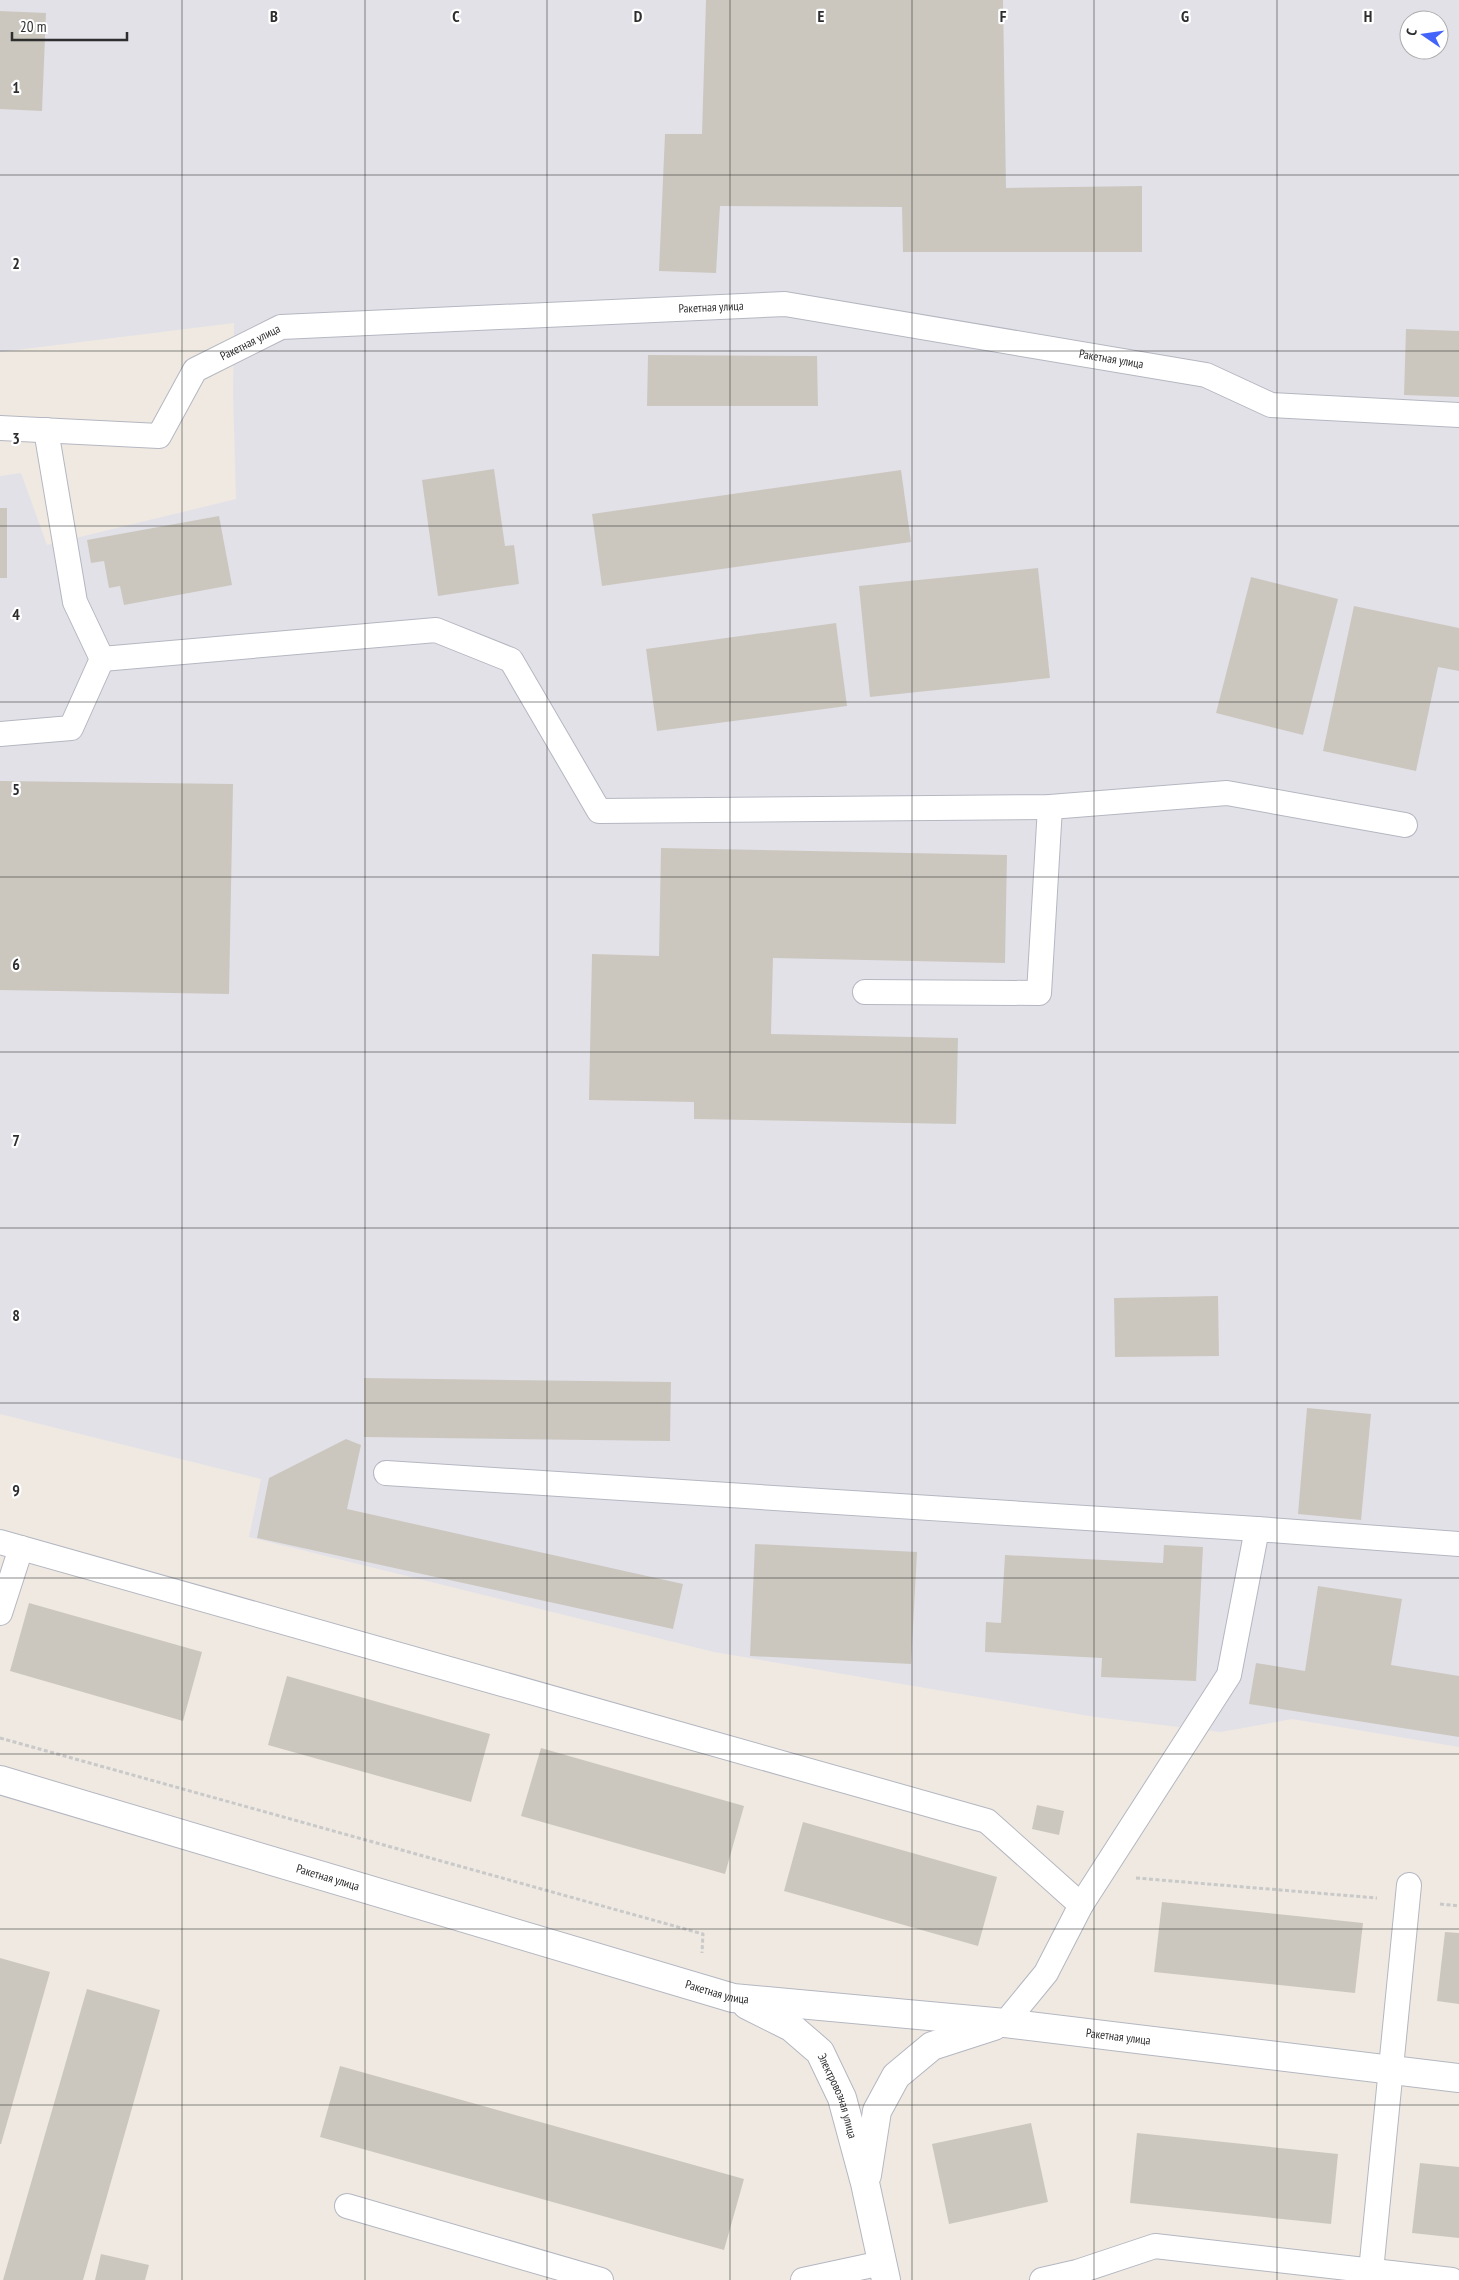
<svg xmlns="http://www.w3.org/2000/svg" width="1459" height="2280" font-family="'PT Sans Narrow',sans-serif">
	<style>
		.industrial { fill: #e3e1e8; fill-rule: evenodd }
		.building { fill: #cbc7bf }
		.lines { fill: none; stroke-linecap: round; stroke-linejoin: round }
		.lane-casing { stroke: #b4b7c1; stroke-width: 26 }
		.street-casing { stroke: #b4b7c1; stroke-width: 30 }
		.path { stroke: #c9c9c9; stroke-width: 3; stroke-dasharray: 4 2.5; stroke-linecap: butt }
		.lane { stroke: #fff; stroke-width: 24 }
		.street { stroke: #fff; stroke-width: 28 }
		.grid { fill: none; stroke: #2e2e2e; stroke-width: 1; stroke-opacity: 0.55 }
		.labels { text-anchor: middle; stroke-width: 4.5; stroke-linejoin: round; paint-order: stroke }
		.street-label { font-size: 12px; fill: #2e2e2e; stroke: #fff }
		.grid-label { font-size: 16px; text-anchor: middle; font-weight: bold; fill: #2e2e2e; stroke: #fff; stroke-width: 4.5; stroke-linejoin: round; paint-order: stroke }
	</style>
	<rect width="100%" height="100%" fill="#efe9e1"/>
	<path class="industrial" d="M0 0H1459V1747L1292 1719 1221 1732 1095 1717 714 1652 249 1537 261 1479 0 1414V476L21 473 47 545 236 499 233 393 234 323 0 352ZM1409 20H1439V50H1409Z"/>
	<g class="building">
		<path d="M706 0H1003L1006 188 1142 186V252H903L902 207 720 206 716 273 659 271 665 134H702Z"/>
		<path d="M0 11 46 13 42 111 0 109Z"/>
		<path d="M1406 329 1459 331V397L1404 395Z"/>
		<path d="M648 355 817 356 818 406H647Z"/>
		<path d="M494 469 505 546 514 545 519 584 438 596 422 480Z"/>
		<path d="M901 470 911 542 602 586 592 514Z"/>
		<rect x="0" y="508" width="7" height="70"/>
		<path d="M219 516 232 585 124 605 120 586 109 588 104 561 91 563 87 540Z"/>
		<path d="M1038 568 1050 678 870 697 859 586Z"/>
		<path d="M1251 577 1338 599 1303 735 1216 713Z"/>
		<path d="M1354 606 1459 628V671L1438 667 1416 771 1323 751Z"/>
		<path d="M836 623 847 706 657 731 646 649Z"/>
		<path d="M0 781 233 784 229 994 0 990Z"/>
		<path d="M661 848 1007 855 1005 963 773 958 771 1034 958 1038 956 1124 694 1119V1102L589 1100 592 954 659 956Z"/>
		<path d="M1218 1296 1219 1356 1115 1357 1114 1298Z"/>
		<path d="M364 1378 671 1382 670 1441 364 1437Z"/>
		<path d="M1307 1408 1371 1414 1361 1520 1298 1514Z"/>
		<path d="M346 1439 361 1445 347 1509 683 1584 673 1629 257 1538 269 1478Z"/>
		<path d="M755 1544 917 1552 911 1664 750 1656Z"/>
		<path d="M1164 1545 1203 1547 1196 1681 1101 1677 1102 1658 985 1652 986 1622 1001 1623 1005 1555 1163 1563Z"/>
		<path d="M1318 1586 1402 1599 1391 1665 1459 1676V1737L1249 1704 1256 1663 1305 1671Z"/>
		<path d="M29 1603 202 1652 183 1721 10 1671Z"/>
		<path d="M287 1676 490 1734 471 1802 268 1745Z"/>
		<path d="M541 1748 744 1806 725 1874 521 1816Z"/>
		<path d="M1037 1805 1064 1811 1059 1835 1032 1829Z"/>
		<path d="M803 1822 997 1877 978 1946 784 1891Z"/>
		<path d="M1162 1902 1363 1923 1355 1993 1154 1972Z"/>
		<path d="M1445 1932 1459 1933V2004L1437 2001Z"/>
		<path d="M0 1958 50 1972 1 2144H0Z"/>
		<path d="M87 1989 160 2010 83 2280H3Z"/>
		<path d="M340 2066 744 2179 724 2250 320 2137Z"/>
		<path d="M1031 2123 1048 2202 949 2224 932 2144Z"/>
		<path d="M1137 2133 1338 2154 1331 2224 1130 2203Z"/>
		<path d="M1420 2163 1459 2167V2238L1412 2233Z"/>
		<path d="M101 2254 149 2265 145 2280H95Z"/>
	</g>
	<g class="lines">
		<g class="lane-casing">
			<g id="lane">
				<path id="s1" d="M0 428 159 436 195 370 281 327 785 304 1206 375 1271 405 1459 415"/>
				<path d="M46 430 75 602 102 659 436 630 511 660 599 811 1050 807 1227 793 1405 825"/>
				<path d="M0 734 71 728 102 659"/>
				<path d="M865 992 1039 993 1050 807"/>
				<path d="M386 1473 1257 1529"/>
				<path d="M0 1542 987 1821 1081 1905"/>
				<path d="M0 1613 21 1548"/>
				<path d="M1005 2023 1046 1973 1081 1905 1229 1675 1257 1529 1459 1544"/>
				<path d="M347 2206 601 2280"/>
				<path d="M1371 2271 1409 1885"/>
				<path d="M803 2280 882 2263"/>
				<path d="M1042 2280 1077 2272 1155 2246 1452 2280"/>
			</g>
		</g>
		<g class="street-casing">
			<g id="street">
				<path id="s2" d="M0 1780 733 1998 1005 2023 1459 2078"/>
				<path id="s3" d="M747 2005 791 2027 820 2052 842 2098 865 2183 886 2280"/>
				<path d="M867 2175 877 2111 896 2076 932 2046 994 2026"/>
			</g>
		</g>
		<g class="path">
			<path d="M0 1738 703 1934 702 1953"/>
			<path d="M1136 1878 1377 1898"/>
			<path d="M1440 1904 1459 1906"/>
		</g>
		<use href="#lane" class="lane"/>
		<use href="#street" class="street"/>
	</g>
	<path class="grid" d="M182 0V2280M365 0V2280M547 0V2280M730 0V2280M912 0V2280M1094 0V2280M1277 0V2280M0 175H1459M0 351H1459M0 526H1459M0 702H1459M0 877H1459M0 1052H1459M0 1228H1459M0 1403H1459M0 1578H1459M0 1754H1459M0 1929H1459M0 2105H1459"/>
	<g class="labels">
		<g class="street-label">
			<text dy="4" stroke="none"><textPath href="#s1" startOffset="761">Ракетная улица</textPath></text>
			<text dy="4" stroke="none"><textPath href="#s1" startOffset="296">Ракетная улица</textPath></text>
			<text dy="4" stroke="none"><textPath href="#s1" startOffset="1166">Ракетная улица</textPath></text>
			<text dy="4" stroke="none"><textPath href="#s2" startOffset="342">Ракетная улица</textPath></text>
			<text dy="4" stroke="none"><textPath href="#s2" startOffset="748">Ракетная улица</textPath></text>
			<text dy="4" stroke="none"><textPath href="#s2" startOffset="1152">Ракетная улица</textPath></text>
			<text dy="4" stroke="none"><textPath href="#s3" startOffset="135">Электровозная улица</textPath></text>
		</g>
	</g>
	<g class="grid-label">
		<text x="274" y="22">B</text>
		<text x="456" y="22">C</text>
		<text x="638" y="22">D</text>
		<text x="821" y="22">E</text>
		<text x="1003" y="22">F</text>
		<text x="1185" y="22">G</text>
		<text x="1368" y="22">H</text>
		<text x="16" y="93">1</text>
		<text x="16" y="269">2</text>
		<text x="16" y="444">3</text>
		<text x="16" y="620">4</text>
		<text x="16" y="795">5</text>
		<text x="16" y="970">6</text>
		<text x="16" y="1146">7</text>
		<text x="16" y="1321">8</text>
		<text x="16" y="1496">9</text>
	</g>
	<g transform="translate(1424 35) rotate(283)"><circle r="24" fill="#ffffff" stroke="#ababab"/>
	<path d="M0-4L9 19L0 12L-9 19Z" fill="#4264fb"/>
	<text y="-8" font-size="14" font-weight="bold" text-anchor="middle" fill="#2e2e2e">С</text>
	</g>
	<path d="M12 32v8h115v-8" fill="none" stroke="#2e2e2e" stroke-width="2.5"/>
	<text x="20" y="32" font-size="15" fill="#2e2e2e" stroke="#ffffff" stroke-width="4" paint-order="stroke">20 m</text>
</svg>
